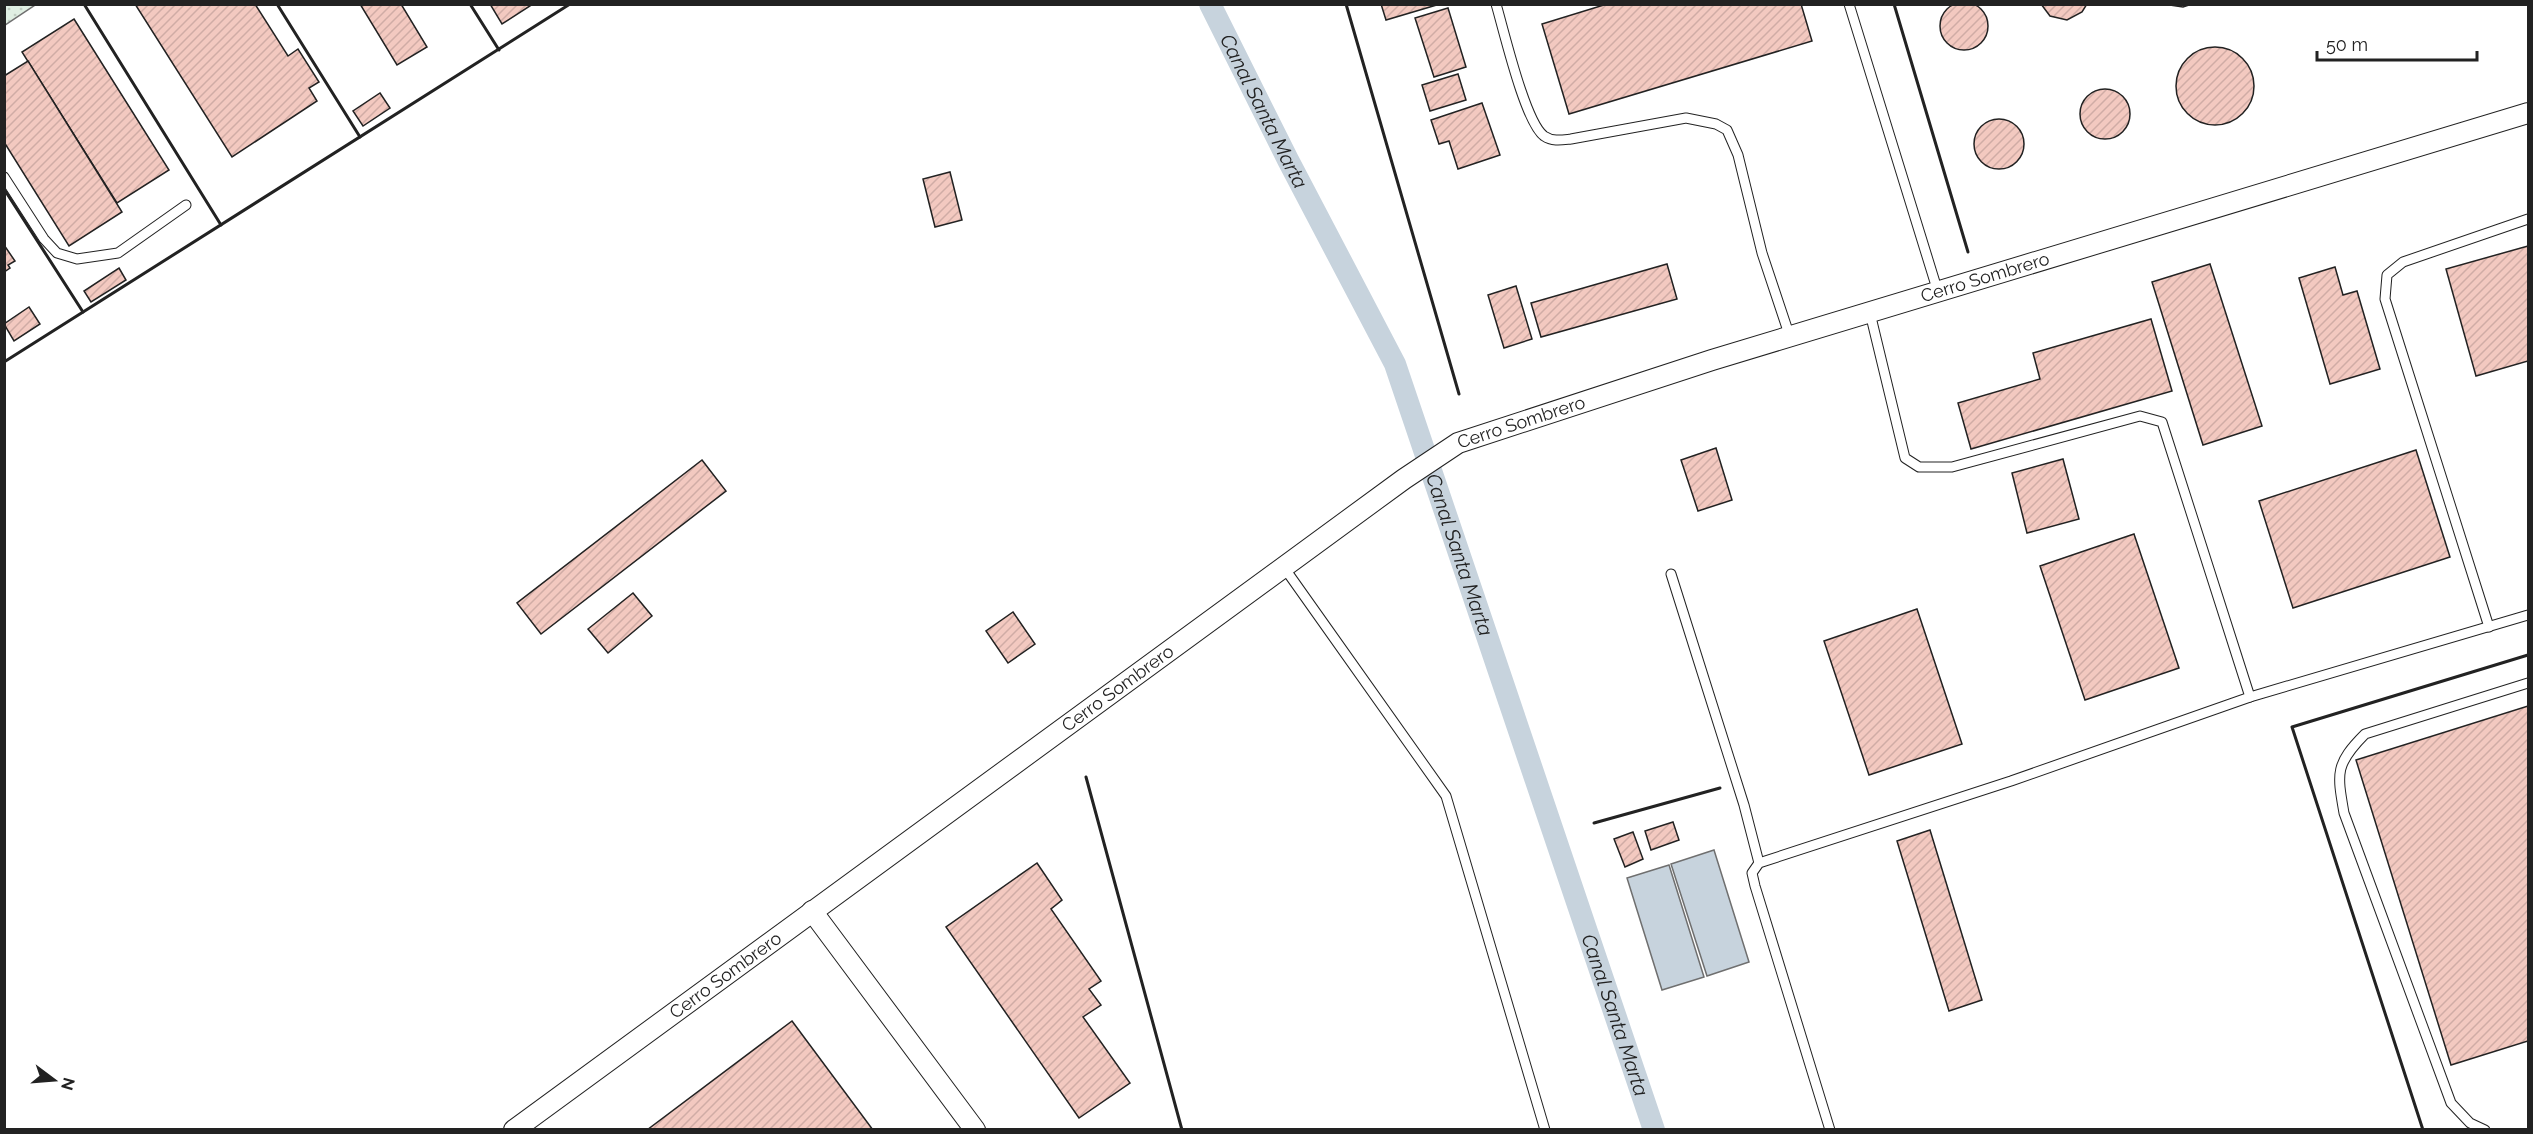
<svg xmlns="http://www.w3.org/2000/svg" width="2533" height="1134" font-family="Raleway,sans-serif">
	<style>
		.grass { fill: url(#grass-dots); stroke: #6f6f6f; stroke-width: 1.5 }
		.water { fill: #c7d3dd; stroke: #6f6f6f; stroke-width: 1.5 }
		.lines { fill: none; stroke-linecap: round; stroke-linejoin: round }
		.canal { stroke: #c7d3dd; stroke-width: 22 }
		.building { fill: url(#building-hatch); stroke: #222; stroke-width: 1.5 }
		.service-casing { stroke: #222; stroke-width: 11 }
		.minor-casing { stroke: #222; stroke-width: 22 }
		.service { stroke: #fff; stroke-width: 9 }
		.minor { stroke: #fff; stroke-width: 20 }
		.wall { stroke: #222; stroke-width: 3 }
		.labels { text-anchor: middle; stroke-width: 4.5; stroke-linejoin: round; paint-order: stroke }
		.street-label { font-size: 18px; fill: #222; stroke: #fff }
		.water-label { font-size: 20px; font-style: italic; fill: #222; stroke: #fff }
	</style>
	<defs>
		<pattern id="grass-dots" width="8" height="8" patternUnits="userSpaceOnUse" patternTransform="scale(1.5)"><rect width="8" height="8" fill="#e0efe3"/><path d="M2 2h.1M6 6h.1" fill="none" stroke="#c0cdc2" stroke-width="1.8" stroke-linecap="round"/></pattern>
		<pattern id="building-hatch" width="6" height="6" patternUnits="userSpaceOnUse" patternTransform="scale(1.5)"><rect width="6" height="6" fill="#f3c9c0"/><path d="M-1 1l2-2M0 6l6-6M5 7l2-2" fill="none" stroke="#d0aca5"/></pattern>
	</defs>
	<rect width="100%" height="100%" fill="#fff"/>
	<path class="grass" d="M5 4H35V5L5 25Z"/>
	<g class="water">
		<path d="M1714 850 1749 962 1707 976 1671 864Z"/>
		<path d="M1669 865 1704 977 1662 990 1627 878Z"/>
	</g>
	<g class="lines">
		<path class="canal" id="s1" d="M1210 4 1288 160 1395 364 1654 1130"/>
	</g>
	<g class="building">
		<circle cx="1964" cy="26" r="24"/>
		<path d="M135 4H255L288 56 298 49 319 82 309 88 317 101 232 157Z"/>
		<path d="M360 4H401L427 47 397 65Z"/>
		<path d="M490 4H533L502 24Z"/>
		<path d="M1381 4H1440L1386 20Z"/>
		<path d="M1607 4H1801L1812 41 1569 114 1542 24Z"/>
		<path d="M2041 4H2087L2082 12 2067 20 2050 16Z"/>
		<path d="M2163 4H2192L2183 7Z"/>
		<path d="M1448 8 1466 67 1434 77 1415 18Z"/>
		<path d="M74 19 169 170 117 203 22 52Z"/>
		<circle cx="2215" cy="86" r="39"/>
		<path d="M28 61 122 212 69 246 4 142V76Z"/>
		<path d="M1458 74 1466 100 1430 111 1422 85Z"/>
		<circle cx="2105" cy="114" r="25"/>
		<path d="M380 93 390 108 363 126 353 111Z"/>
		<path d="M1482 103 1500 155 1458 169 1449 141 1439 144 1431 120Z"/>
		<circle cx="1999" cy="144" r="25"/>
		<path d="M950 172 962 220 935 227 923 179Z"/>
		<path d="M4 245 15 261 8 265 10 268 4 272Z"/>
		<path d="M2528 246V361L2476 376 2446 269Z"/>
		<path d="M1667 264 1677 299 1541 337 1531 303Z"/>
		<path d="M2210 264 2262 426 2203 445 2152 282Z"/>
		<path d="M2335 267 2343 295 2357 291 2380 369 2330 384 2299 278Z"/>
		<path d="M119 268 126 280 91 302 84 291Z"/>
		<path d="M1516 286 1532 339 1504 348 1488 295Z"/>
		<path d="M29 307 40 324 14 341 4 324Z"/>
		<path d="M2151 319 2172 391 1971 449 1958 403 2040 379 2033 353Z"/>
		<path d="M1716 448 1732 500 1698 511 1681 460Z"/>
		<path d="M2416 450 2450 557 2293 608 2259 501Z"/>
		<path d="M2063 459 2079 519 2027 533 2012 473Z"/>
		<path d="M702 460 726 491 541 634 517 603Z"/>
		<path d="M2134 534 2179 668 2085 700 2040 566Z"/>
		<path d="M633 593 652 616 608 653 588 629Z"/>
		<path d="M1917 609 1962 744 1869 775 1824 641Z"/>
		<path d="M1013 612 1035 644 1008 663 986 631Z"/>
		<path d="M2528 706V1041L2451 1065 2356 760Z"/>
		<path d="M1673 822 1679 840 1651 850 1645 831Z"/>
		<path d="M1930 830 1982 1000 1949 1011 1897 841Z"/>
		<path d="M1633 832 1643 859 1625 867 1614 839Z"/>
		<path d="M1037 863 1062 900 1051 909 1101 981 1089 989 1101 1005 1083 1017 1130 1083 1079 1118 946 927Z"/>
		<path d="M792 1021 873 1130H647Z"/>
	</g>
	<g class="lines">
		<g class="service-casing">
			<g id="service">
				<path d="M1496 4C1504 31 1525 122 1544 136 1553 142 1562 140 1571 139L1686 118 1716 124 1727 130 1738 155 1762 253 1790 337"/>
				<path d="M1849 4 1938 292"/>
				<path d="M4 177 44 239 57 253 77 259 118 253 186 205"/>
				<path d="M1283 566 1446 796 1545 1130"/>
				<path d="M1671 574 1744 805 1759 863"/>
				<path d="M2489 627 2385 299 2387 275 2403 262 2528 219"/>
				<path d="M2250 697 2528 615"/>
				<path d="M1830 1130 1755 886 1752 873 1759 863 2011 781 2250 697 2162 422 2140 416 1952 467H1919L1905 458 1870 313"/>
				<path d="M2485 1130 2470 1123 2451 1103 2344 813C2337 773 2335 764 2365 734L2528 683"/>
			</g>
		</g>
		<g class="minor-casing">
			<g id="minor">
				<path d="M812 911 975 1130"/>
				<path id="s2" d="M514 1130 1404 479 1458 443 1712 360 2528 113"/>
			</g>
		</g>
		<use href="#service" class="service"/>
		<use href="#minor" class="minor"/>
		<g class="wall">
			<path d="M84 4 221 225"/>
			<path d="M277 4 360 137"/>
			<path d="M470 4 499 50"/>
			<path d="M1346 4 1459 394"/>
			<path d="M1894 4 1968 252"/>
			<path d="M4 189 83 312"/>
			<path d="M4 362 570 4"/>
			<path d="M1086 777 1182 1130"/>
			<path d="M1594 823 1720 788"/>
			<path d="M2423 1130 2292 727 2528 655"/>
		</g>
	</g>
	<g class="labels">
		<g class="street-label">
			<text dy="6" stroke="none"><textPath href="#s2" startOffset="1720">Cerro Sombrero</textPath></text>
			<text dy="6" stroke="none"><textPath href="#s2" startOffset="1234">Cerro Sombrero</textPath></text>
			<text dy="6" stroke="none"><textPath href="#s2" startOffset="748">Cerro Sombrero</textPath></text>
			<text dy="6" stroke="none"><textPath href="#s2" startOffset="262">Cerro Sombrero</textPath></text>
		</g>
		<g class="water-label">
			<text dy="7" stroke="none"><textPath href="#s1" startOffset="120">Canal Santa Marta</textPath></text>
			<text dy="7" stroke="none"><textPath href="#s1" startOffset="606">Canal Santa Marta</textPath></text>
			<text dy="7" stroke="none"><textPath href="#s1" startOffset="1092">Canal Santa Marta</textPath></text>
		</g>
	</g>
	<rect width="2533" height="1134" fill="none" stroke="#222222" stroke-width="12"/>
	<g transform="translate(54 1080) rotate(106)" stroke="#ffffff" stroke-width="4.5" paint-order="stroke">
	<path d="M0-4.5L10 22L0 15L-10 22Z" fill="#222222"/>
	<text y="-9" font-size="16" font-weight="bold" text-anchor="middle" fill="#222222">N</text>
	</g>
	<path d="M2317 51v9h160v-9" fill="none" stroke="#222222" stroke-width="3"/>
	<text x="2326" y="51" font-size="18" fill="#222222" stroke="#ffffff" stroke-width="4.5" paint-order="stroke">50 m</text>
</svg>
